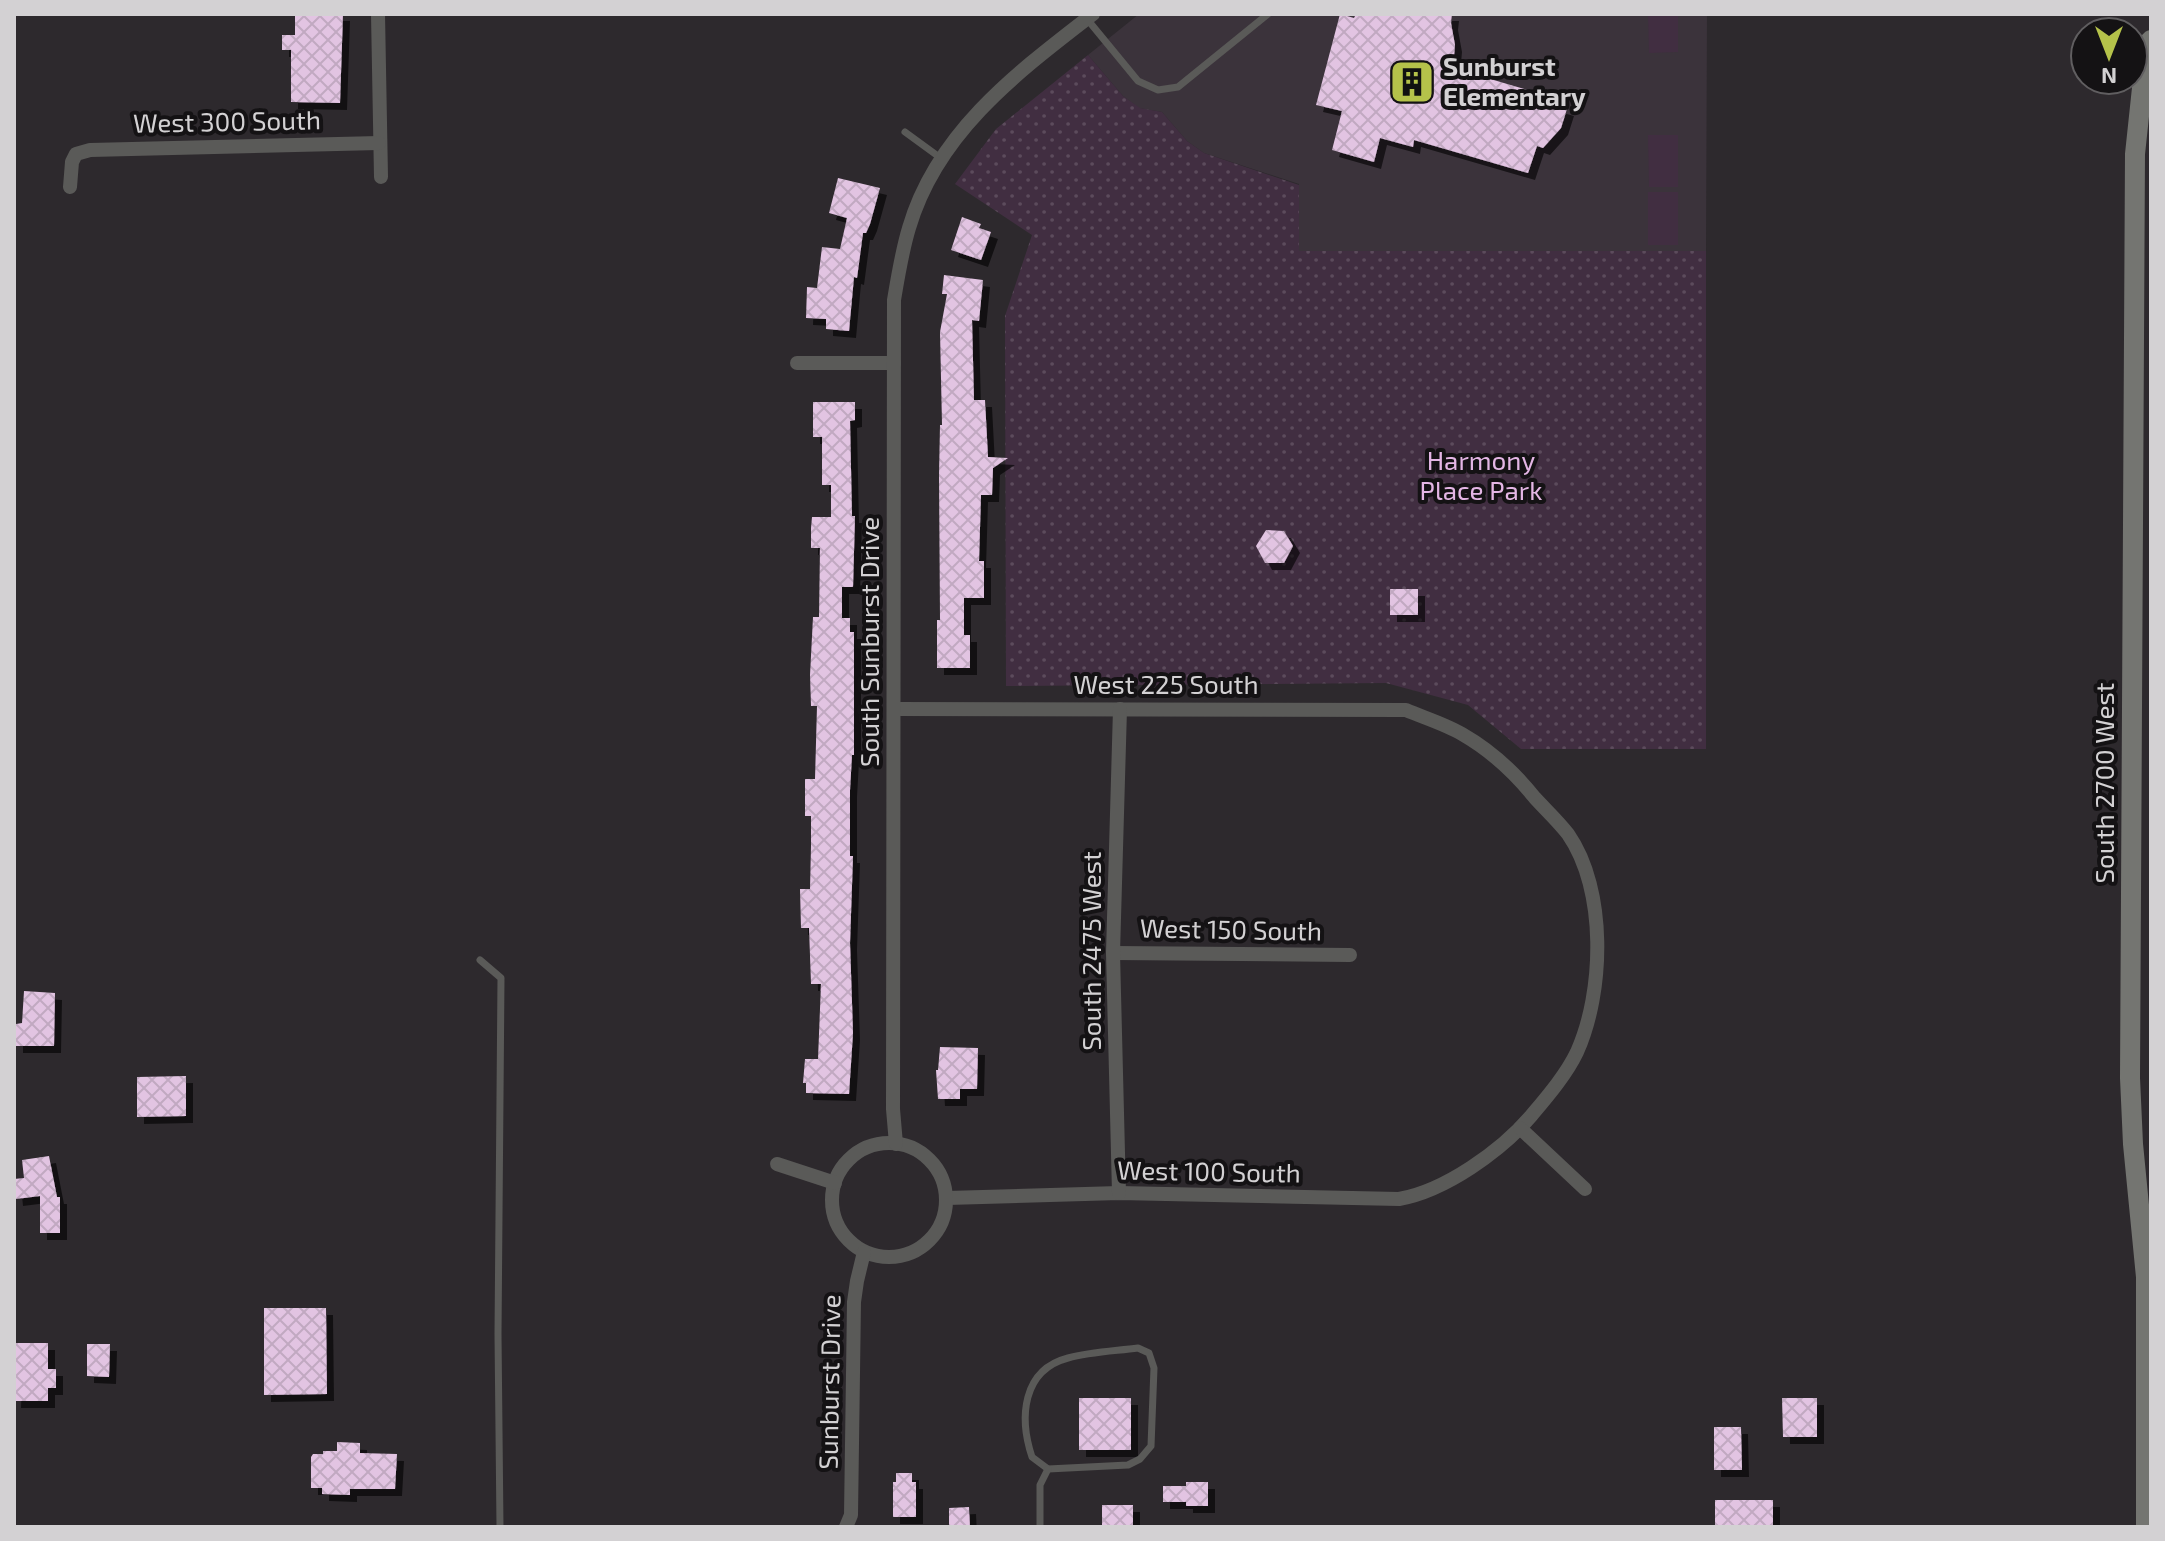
<svg xmlns="http://www.w3.org/2000/svg" width="2165" height="1541" font-family="'Exo 2',sans-serif">
	<style>
		.built { fill: #3b333b }
		.green { fill: #412e41 }
		.park { fill: url(#park-dots) }
		.building { fill: url(#building-cross-hatch); filter: url(#shadow) }
		.lines { fill: none; stroke-linecap: round; stroke-linejoin: round }
		.lane { stroke: #5a5a58; stroke-width: 7 }
		.street { stroke: #5a5a58; stroke-width: 14 }
		.secondary { stroke: #747571; stroke-width: 20 }
		.labels { text-anchor: middle; stroke-width: 8; stroke-linejoin: round; paint-order: stroke }
		.poi-label { font-size: 26px; font-weight: bold; fill: #d3d1d3; stroke: #141214; text-anchor: start }
		.street-label { font-size: 26px; fill: #d3d1d3; stroke: #141214 }
		.park-label { font-size: 26px; fill: #e4b6e5; stroke: #141214 }
	</style>
	<defs>
		<pattern id="park-dots" width="8" height="8" patternUnits="userSpaceOnUse" patternTransform="scale(2)"><rect width="8" height="8" fill="#412e41"/><path d="M2 2h.1M6 6h.1" fill="none" stroke="#5c4b5c" stroke-width="1.8" stroke-linecap="round"/></pattern>
		<pattern id="building-cross-hatch" width="8" height="8" patternUnits="userSpaceOnUse" patternTransform="scale(2)"><rect width="8" height="8" fill="#e2c4e2"/><path d="M0 0l8 8M0 8l8-8" fill="none" stroke="#c1a9c1"/></pattern>
		<filter id="shadow"><feDropShadow dx="7" dy="7" stdDeviation="0" flood-color="#0009"/></filter>
	</defs>
	<rect width="100%" height="100%" fill="#2d292d"/>
	<path class="built" d="M1139 14H1707L1706 251H1299V184L1204 153 1187 141 1162 112 1139 108 1123 96 1088 55Z"/>
	<g class="green">
		<path d="M1648 14H1678V52L1649 53Z"/>
		<path d="M1648 135H1678V187H1649Z"/>
		<rect x="1648" y="192" width="30" height="53"/>
	</g>
	<path class="park" d="M1088 55 1123 96 1140 108 1162 112 1187 141 1204 153 1299 185V251H1706V749H1521L1468 705 1386 683 1006 686 1005 316 1032 235 955 184 996 129Z"/>
	<g class="building">
		<path d="M295 14H343L340 103 291 102V50H282V35H295Z"/>
		<path d="M1340 14 1354 18 1356 14H1452L1451 23 1455 45 1453 68 1551 97 1549 104 1567 109 1561 128 1543 148 1537 146 1528 173 1414 140 1413 147 1380 138 1374 162 1332 150 1342 111 1316 105Z"/>
		<path d="M838 178 880 188 870 224 866 233H863L857 278 854 277 849 331 826 329V319L806 318 807 287 817 288 822 247 840 249 847 218 829 213Z"/>
		<path d="M962 217 981 224 979 228 991 232 981 260 951 250Z"/>
		<path d="M944 275 983 280 979 321 972 320 974 400H985L988 457 1008 458 993 468 992 495H981L979 561H984V598H964V635H970V668H937V620H940L939 475 940 425H942L940 332 947 294H942Z"/>
		<path d="M813 402H855V420L850 421 852 516H855L853 587H842V618H850V632H854V755H852L850 790V856H853L850 943 853 1033 849 1094 806 1093V1083H803L805 1059H818L821 984H811L809 928H801L800 889H810L811 846V816H805V779H815L817 706H811L810 675 813 617H819L820 548H811V528L812 517H831V485H822V437H813Z"/>
		<path d="M1266 530 1284 531 1293 546 1284 563H1265L1256 546Z"/>
		<rect x="1390" y="589" width="28" height="26"/>
		<path d="M24 991 55 993 54 1046H16V1024L22 1023Z"/>
		<path d="M940 1047 978 1048 977 1089H960V1099H938L936 1070H938Z"/>
		<path d="M186 1076V1116L137 1117V1077Z"/>
		<path d="M49 1156 57 1197H60V1233H40V1196L16 1199 14 1179 24 1178 22 1160Z"/>
		<path d="M264 1308H326L327 1394 264 1395Z"/>
		<path d="M16 1343H48V1369H56V1388H48V1401H14Z"/>
		<path d="M87 1344H110L109 1377 87 1376Z"/>
		<rect x="1079" y="1398" width="52" height="52"/>
		<path d="M1782 1398H1817V1437H1783Z"/>
		<path d="M1714 1427H1741L1742 1470H1714Z"/>
		<path d="M337 1442 360 1443V1453L397 1454 395 1489H350V1495L322 1494V1488H311V1457L313 1454H323V1451H337Z"/>
		<path d="M896 1473H912V1482H916V1517H893V1482H896Z"/>
		<path d="M1186 1482H1208V1506H1186V1502H1163V1486H1186Z"/>
		<rect x="1715" y="1500" width="58" height="27"/>
		<rect x="1102" y="1505" width="31" height="22"/>
		<path d="M969 1507 970 1527H949V1508Z"/>
	</g>
	<g class="lines">
		<g class="lane">
			<path d="M1087 19 1138 81 1158 90 1178 87 1268 14"/>
			<path d="M905 132 942 159"/>
			<path d="M480 960 501 978 498 1334 500 1527"/>
			<path d="M1138 1348 1149 1353 1154 1368 1151 1446 1140 1459 1128 1465 1048 1469 1032 1457C1019 1418 1022 1370 1068 1358 1090 1352 1115 1351 1138 1348Z"/>
			<path d="M1040 1527V1485L1048 1469"/>
		</g>
		<g class="street">
			<path d="M378 14 381 177"/>
			<path d="M70 187 72 162 76 154 90 150 379 143"/>
			<path d="M797 363H894"/>
			<path d="M894 709 1406 710C1425 718 1445 724 1462 734 1490 750 1515 773 1535 798 1546 810 1558 821 1568 834 1607 890 1604 992 1577 1052 1566 1075 1547 1097 1531 1116 1501 1151 1445 1191 1399 1199L1119 1193 947 1198"/>
			<path d="M1113 953 1350 955"/>
			<path d="M1520 1128 1585 1189"/>
			<circle cx="889" cy="1200" r="57"/>
			<path d="M896 1144 893 1109 894 300C898 276 902 251 909 228 937 132 1018 72 1093 14"/>
			<path d="M777 1164 835 1183"/>
			<path d="M1119 1193 1113 953 1120 709"/>
			<path d="M846 1527 851 1515 854 1302 857 1281 864 1252"/>
		</g>
		<path class="secondary" d="M2146 1527V1277L2133 1144 2130 1078 2135 154 2142 88 2151 40"/>
	</g>
	<defs>
		<g id="building-square" transform="scale(2.3)"><rect x="-9" y="-9" width="18" height="18" rx="4" fill="#b5c24a" stroke="#141214"/><path d="M-4-6H4V6H1V3H-1V6H-4ZM-2.5-4.3h1.7v1.8h-1.7ZM.8-4.3h1.7v1.8H.8ZM-2.5-1h1.7V.8h-1.7ZM.8-1h1.7V.8H.8Z" fill="#111"/></g>
	</defs>
	<g fill-rule="evenodd">
		<use href="#building-square" x="1412" y="82"/>
	</g>
	<g class="labels">
		<g class="poi-label">
			<text x="1443" y="76">Sunburst<tspan x="1443" dy="30">Elementary</tspan></text>
		</g>
		<g class="street-label">
			<text transform="translate(227 122) rotate(-1)" y="9">West 300 South</text>
			<text transform="translate(870 642) rotate(-90)" y="9">South Sunburst Drive</text>
			<text x="1166" y="694">West 225 South</text>
			<text transform="translate(2105 783) rotate(-90)" y="9">South 2700 West</text>
			<text transform="translate(1231 930) rotate(1)" y="9">West 150 South</text>
			<text transform="translate(1092 951) rotate(-90)" y="9">South 2475 West</text>
			<text transform="translate(1209 1172) rotate(1)" y="9">West 100 South</text>
			<text transform="translate(830 1382) rotate(-89)" y="9">Sunburst Drive</text>
		</g>
		<g class="park-label">
			<text x="1481" y="470">Harmony<tspan x="1481" dy="30">Place Park</tspan></text>
		</g>
	</g>
	<rect width="2165" height="1541" fill="none" stroke="#d3d1d3" stroke-width="32"/>
	<g transform="translate(2109 56) rotate(180)"><circle r="38" fill="#141214" stroke="#605e60" stroke-width="2"/>
	<path d="M0-6L14 30L0 20L-14 30Z" fill="#b5c24a"/>
	<text y="-12" font-size="22" font-weight="bold" text-anchor="middle" fill="#d3d1d3">N</text>
	</g>
</svg>
